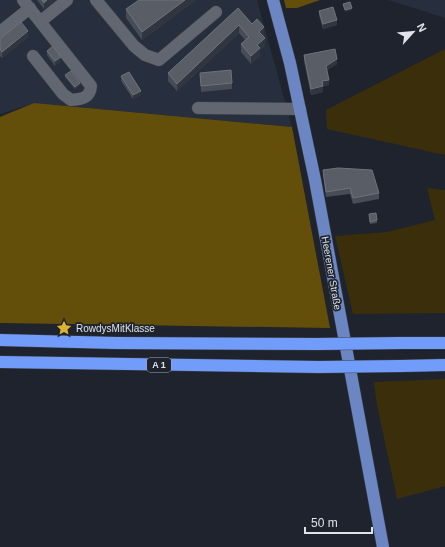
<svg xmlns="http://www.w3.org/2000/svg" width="445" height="547" font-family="Helvetica,sans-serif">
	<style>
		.built { fill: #272e3d }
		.green { fill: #3b2e0a }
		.forest { fill: #644f0a }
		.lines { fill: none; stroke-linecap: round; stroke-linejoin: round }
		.minor-casing { stroke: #3d4048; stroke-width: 13 }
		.major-casing { stroke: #3d4048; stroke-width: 13 }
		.highway-casing { stroke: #3d4048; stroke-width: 13 }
		.minor { stroke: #616671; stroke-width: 12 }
		.major { stroke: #6b86c3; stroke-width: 12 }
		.highway { stroke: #719cf9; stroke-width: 12 }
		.highway-bridge-casing { stroke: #3d4048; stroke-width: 13; stroke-linecap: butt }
		.highway-bridge { stroke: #719cf9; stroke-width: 12 }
		.wall { fill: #474c56 }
		.shaded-wall { fill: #30353f }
		.building { fill: #585d66; stroke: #6d727b }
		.labels { text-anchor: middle; stroke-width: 3.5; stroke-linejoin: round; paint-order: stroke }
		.shield { fill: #1f232d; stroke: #a6a9b1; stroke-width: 1 }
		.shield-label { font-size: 9px; font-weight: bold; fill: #e0e3ea }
		.street-label { font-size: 10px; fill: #e0e3ea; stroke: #1f232d }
		.poi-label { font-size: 10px; fill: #e0e3ea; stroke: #1f232d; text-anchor: start }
	</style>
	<rect width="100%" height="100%" fill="#1f232d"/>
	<g class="built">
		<path d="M0 0H257L292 127 34 103 0 114Z"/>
		<path d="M388 0H445V18Z"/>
	</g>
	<g class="green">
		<path d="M445 49V155L327 129 326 110Z"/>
		<path d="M427 188 445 190V313L353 314 335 236 387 232 435 220Z"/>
		<path d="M445 379V486L397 499 376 400 374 382Z"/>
	</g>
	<g class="forest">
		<path d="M284 0H320L297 8H286Z"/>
		<path d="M34 103 292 127 330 328 0 323V117Z"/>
	</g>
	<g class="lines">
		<g class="minor-casing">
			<g id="minor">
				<path d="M23 0 91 86C90 98 82 99 71 100L63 94 33 56"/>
				<path d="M96 0 134 46 145 55 159 60 216 12"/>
				<path d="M41 21 67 0"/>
				<path d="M0 32 30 8"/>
				<path d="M198 108 300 109"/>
			</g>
		</g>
		<g class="major-casing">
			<path id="major" d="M273 0 290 63 315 180 383 547"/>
		</g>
		<g class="highway-casing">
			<g id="highway">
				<path d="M0 340 116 343 318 344"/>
				<path d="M401 343H445"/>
				<path d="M0 362 319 367"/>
				<path d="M401 366 445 365"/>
			</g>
		</g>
		<use href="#minor" class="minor"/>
		<use href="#major" class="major"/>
		<use href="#highway" class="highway"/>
		<g class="highway-bridge-casing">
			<g id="highway-bridge">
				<path d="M318 344 401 343"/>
				<path d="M319 367 401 366"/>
			</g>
		</g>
		<use href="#highway-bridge" class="highway-bridge"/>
	</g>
	<g class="wall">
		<path d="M37 0H55L44 9Z"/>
		<path d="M196 0 142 40 126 18V9Z"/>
		<path d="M238 8 252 24 264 35 263 36 265 46 260 50V56L251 64 241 52V44L245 40 239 33 177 91 168 81V73Z"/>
		<path d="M319 11 337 25 323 29 319 15Z"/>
		<path d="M28 37 2 58 0 56V39Z"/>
		<path d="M47 51 61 61 55 66 47 55Z"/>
		<path d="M304 55 337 64 327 70 329 85 323 86V92L311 95 304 61Z"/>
		<path d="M200 73 232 83V89L201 92Z"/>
		<path d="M65 75 80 85 75 89 65 77Z"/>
		<path d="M121 76 141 95 133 99 121 81Z"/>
		<path d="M323 170 379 193V199L353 204 350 194 326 197 323 175Z"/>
		<path d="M369 214 377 220V223L370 224Z"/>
	</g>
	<g class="shaded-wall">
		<path d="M47 0H55L44 9V3Z"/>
		<path d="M185 0H196L142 40V32Z"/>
		<path d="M352 8V10L345 12V10Z"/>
		<path d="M337 20V25L323 29V24Z"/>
		<path d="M239 25V33L177 91V84Z"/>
		<path d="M264 27V35L259 39V32Z"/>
		<path d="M28 31V37L2 58V52Z"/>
		<path d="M265 38V46L260 50V56L251 64V56L257 45Z"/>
		<path d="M61 57V61L55 66V61Z"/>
		<path d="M337 59V64L326 71V66Z"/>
		<path d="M329 80V85L322 87V81Z"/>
		<path d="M80 83V85L75 89V87Z"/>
		<path d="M323 86V92L311 95V89Z"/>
		<path d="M141 91V95L133 99V95Z"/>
	</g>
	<g class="building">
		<path d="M42 0H47L44 3Z"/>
		<path d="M139 0H185L142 32 126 9Z"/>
		<path d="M350 2 352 8 345 10 343 4Z"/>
		<path d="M333 7 337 20 323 24 319 11Z"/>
		<path d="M238 8 252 24 257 19 264 27 259 32 265 38 257 45 260 48 251 56 241 44 249 37 239 25 177 84 168 73Z"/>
		<path d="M21 22 28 31 2 52 0 49V39Z"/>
		<path d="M53 46 61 57 55 61 47 51Z"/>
		<path d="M335 49 337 59 326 66 329 80 322 81 323 86 311 89 304 55Z"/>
		<path d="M231 70 232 83 201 86 200 73Z"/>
		<path d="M71 71 80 83 75 87 65 75Z"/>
		<path d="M129 72 141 91 133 95 121 76Z"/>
		<path d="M338 168 372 170 379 193 353 198 350 188 326 192 323 170Z"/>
		<path d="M376 213 377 220 370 222 369 214Z"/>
	</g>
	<defs>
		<g id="sight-bare" transform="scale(1.2)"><path d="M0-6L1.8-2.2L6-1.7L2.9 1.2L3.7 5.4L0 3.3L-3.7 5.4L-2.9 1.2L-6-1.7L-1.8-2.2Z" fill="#dcb233" stroke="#1f232d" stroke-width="2.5" paint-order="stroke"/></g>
	</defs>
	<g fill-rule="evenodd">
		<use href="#sight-bare" x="64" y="328"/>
	</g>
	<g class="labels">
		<rect class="shield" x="147" y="358" width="24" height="14" rx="3"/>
		<g class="shield-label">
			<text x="159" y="368">A 1</text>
		</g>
		<g class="street-label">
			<text transform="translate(332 273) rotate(80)" y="4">Heerener Straße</text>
		</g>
		<g class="poi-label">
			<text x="76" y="332">RowdysMitKlasse</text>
		</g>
	</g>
	<g transform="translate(413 32) rotate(63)" stroke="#1f232d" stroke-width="3" paint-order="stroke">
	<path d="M0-3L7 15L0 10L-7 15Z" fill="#e0e3ea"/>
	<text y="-6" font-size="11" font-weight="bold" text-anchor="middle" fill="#e0e3ea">N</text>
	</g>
	<path d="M305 527v6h67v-6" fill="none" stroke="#e0e3ea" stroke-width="2"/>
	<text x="311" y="527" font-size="12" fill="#e0e3ea" stroke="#1f232d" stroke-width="3" paint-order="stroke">50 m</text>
</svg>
